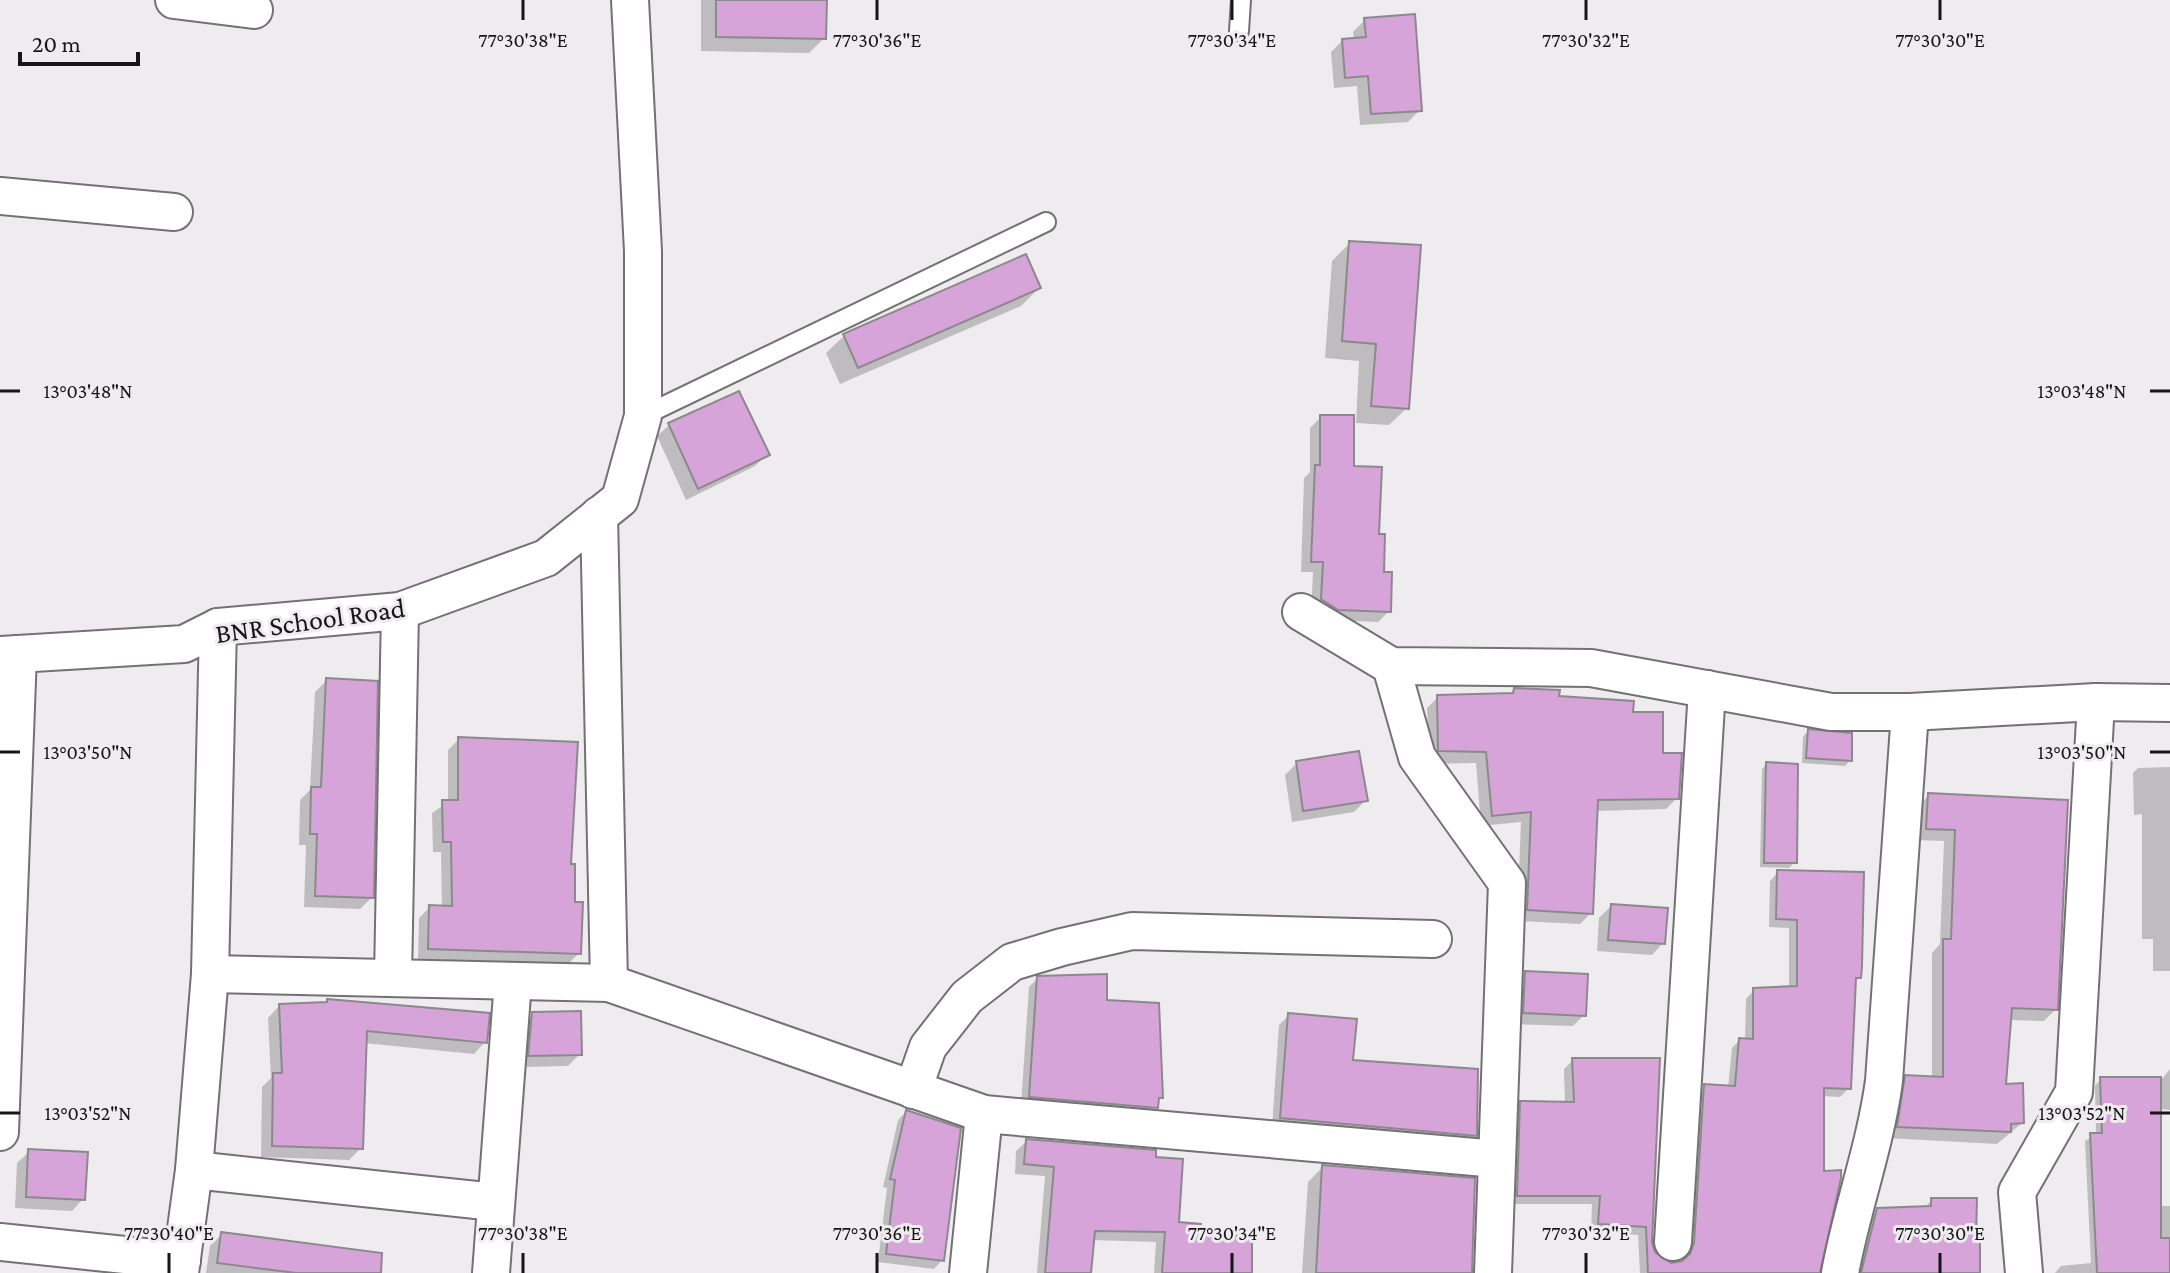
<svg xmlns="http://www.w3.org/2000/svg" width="2170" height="1273" font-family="'Crimson Pro',serif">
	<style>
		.shadow { fill: #0003 }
		.building { fill: #d7a4d9; stroke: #8c898c; stroke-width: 2 }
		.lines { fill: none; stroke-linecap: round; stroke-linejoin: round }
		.lane-casing { stroke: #747174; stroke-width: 22 }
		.street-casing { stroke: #747174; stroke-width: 40 }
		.lane { stroke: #fff; stroke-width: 18 }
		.street { stroke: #fff; stroke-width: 36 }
		.ticks { fill: none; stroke: #171617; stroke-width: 3 }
		.labels { text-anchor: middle; stroke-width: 6; stroke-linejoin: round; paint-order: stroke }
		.street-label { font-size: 28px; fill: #171617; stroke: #efecef }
		.ticks-label { font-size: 20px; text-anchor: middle; fill: #171617; stroke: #efecef; stroke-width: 6; stroke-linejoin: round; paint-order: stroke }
	</style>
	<rect width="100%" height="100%" fill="#efecef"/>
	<g class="shadow">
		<path d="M701 0H825L824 38 809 53 701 51Z"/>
		<path d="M1365 20 1420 110 1408 122 1360 125 1357 86 1334 88 1331 52 1343 40H1354L1353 32Z"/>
		<path d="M1350 243 1407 408 1389 425 1356 423 1359 361 1325 358 1332 261Z"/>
		<path d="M1039 288 1021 306 840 384 826 353 844 336Z"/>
		<path d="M1321 417 1352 468 1377 536 1389 611 1378 622 1327 620 1311 611 1313 572H1301L1304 478 1310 472V428Z"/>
		<path d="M669 425 767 454 755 466 686 500 657 436Z"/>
		<path d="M327 680 372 897 360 909 304 907 306 845H299L300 800 310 790 315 692Z"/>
		<path d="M1514 690 1631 714 1661 755 1677 798 1666 809 1596 811 1591 913 1580 924 1517 921 1521 822 1481 826 1476 763 1430 764 1427 708 1438 697 1509 695Z"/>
		<path d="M1808 731 1850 760 1845 766 1802 763 1803 737Z"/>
		<path d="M459 739 569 866 579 953 568 964 418 959 419 918 430 907 442 908 441 852H433L432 813 448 802V750Z"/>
		<path d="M1297 763 1366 800 1354 812 1292 822 1285 775Z"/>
		<path d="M1767 764 1795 862 1789 868 1760 867 1762 769Z"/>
		<path d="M2170 767V971H2153V939H2142V814L2134 815 2133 773 2138 768Z"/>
		<path d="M1929 795 2066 802 2056 1009 2044 1021 2009 1020 2004 1086 2022 1123 1997 1144 1886 1138 1894 1089 1906 1077 1932 1078V953L1940 944 1944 841 1915 840 1917 807Z"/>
		<path d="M1778 872 1859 977 1854 982 1849 1088 1840 1097 1822 1096 1819 1273H1640L1638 1235 1591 1232 1592 1204H1509L1512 1112 1521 1103 1565 1104 1564 1069 1573 1060H1658L1650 1242 1653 1253 1661 1262H1681L1686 1254 1696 1095 1704 1087 1728 1088 1732 1048 1740 1040H1745L1746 999 1754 990 1789 989V928L1769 927 1770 881Z"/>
		<path d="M1611 906 1663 943 1652 955 1597 951 1599 918Z"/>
		<path d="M1526 973 1584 1015 1573 1026 1512 1024 1514 985Z"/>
		<path d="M1038 978 1105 1002 1161 1097 1148 1116 1021 1105 1029 987Z"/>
		<path d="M328 1001 485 1042 474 1054 364 1043 361 1148 349 1160 261 1157 262 1087 271 1078 268 1018 279 1006 324 1004Z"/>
		<path d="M533 1014 580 1054 568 1066 518 1067 521 1026Z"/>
		<path d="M1289 1015 1350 1062 1475 1135 1465 1145 1272 1127 1279 1025Z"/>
		<path d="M2170 1069V1110L2159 1109V1206H2170V1273H2055L2061 1266 2091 1263 2085 1141 2096 1135 2095 1086 2101 1079H2162Z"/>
		<path d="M906 1112 942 1260 934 1269 878 1262 887 1188 883 1187 898 1120Z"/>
		<path d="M1027 1141 1177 1224 1250 1273H1154L1156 1242 1092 1240 1089 1273H1037L1045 1176 1015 1174 1016 1151Z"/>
		<path d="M29 1152 83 1199 72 1211 15 1208 17 1163Z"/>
		<path d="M1323 1167 1470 1273H1302L1308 1182Z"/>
		<path d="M1932 1200H1975L1977 1273H1854L1869 1219 1878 1210 1923 1209Z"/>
		<path d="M222 1234 346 1273H206L210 1246Z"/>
	</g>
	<g class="building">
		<path d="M716 0H827L826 39 716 37Z"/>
		<path d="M1415 14 1422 111 1371 114 1368 76 1345 78 1342 39 1366 37 1364 18Z"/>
		<path d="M1349 241 1421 245 1409 409 1371 406 1376 344 1342 341Z"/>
		<path d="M1026 254 1041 288 858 368 843 334Z"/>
		<path d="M739 391 770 455 698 489 668 423Z"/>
		<path d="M1320 415H1354V466L1382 467 1379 534H1385L1384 572H1392L1391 612 1338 610 1321 599 1323 562H1311L1315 465H1320Z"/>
		<path d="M326 678 378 681 374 898 315 896 317 834H310L311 787H321Z"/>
		<path d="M1514 688 1560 690 1559 696 1634 701 1633 712H1663V753H1682L1679 799 1598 800 1593 914 1527 910 1531 812 1492 816 1486 752 1438 751 1437 695 1513 693Z"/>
		<path d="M1808 729 1852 733V761L1806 758Z"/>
		<path d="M458 737 578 742 571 864H575V902H583L581 954 428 949 429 905 452 906 451 842H443L442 800H458Z"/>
		<path d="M1359 751 1368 801 1303 811 1296 761Z"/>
		<path d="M1766 762 1798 764 1797 863H1764Z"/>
		<path d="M1928 793 2068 800 2058 1010 2012 1008 2006 1084 2023 1083 2024 1123 2011 1124V1132L1897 1127 1905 1075 1943 1077V939H1951L1955 830 1926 829Z"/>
		<path d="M1777 870 1864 872 1862 966 1861 978H1856L1851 1089 1824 1088V1171L1841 1170V1178L1820 1273H1648L1646 1227 1598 1224 1600 1196H1517L1520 1101 1574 1102 1572 1058H1660L1652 1242 1655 1252 1671 1263 1682 1261 1690 1254 1694 1243 1704 1084 1735 1086 1739 1038 1753 1039V988L1797 986V920L1776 919Z"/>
		<path d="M1611 904 1668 908 1665 944 1608 940Z"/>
		<path d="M1525 971 1588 974 1586 1016 1523 1013Z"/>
		<path d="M1107 974V1000L1159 1003 1163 1098H1159L1158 1108 1029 1097 1037 976Z"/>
		<path d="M327 999 490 1013 487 1043 367 1031 363 1149 272 1146 273 1073H282L279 1004 327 1002Z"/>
		<path d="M581 1011 582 1055 528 1056 532 1012Z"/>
		<path d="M1288 1013 1357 1019 1353 1060 1478 1069 1477 1136 1280 1118Z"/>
		<path d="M2100 1077H2161V1238H2170V1273H2097L2090 1133H2102Z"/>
		<path d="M906 1110 961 1128 944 1261 886 1254 895 1180 890 1179Z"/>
		<path d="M1026 1139 1156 1150V1157L1183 1159 1179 1222 1201 1224 1200 1235 1252 1236V1273H1162L1165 1232 1095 1231 1091 1273H1045L1054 1167 1024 1164Z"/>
		<path d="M28 1149 88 1152 85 1200 26 1197Z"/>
		<path d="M1322 1165 1475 1178 1472 1273H1316Z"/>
		<path d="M1931 1198H1977L1976 1240H1980V1273H1861L1877 1208 1931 1206Z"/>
		<path d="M221 1232 382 1253 381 1273H296L217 1263Z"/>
	</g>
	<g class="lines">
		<g class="lane-casing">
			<g id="lane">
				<path d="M1239 31 1241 0"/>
				<path d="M643 416 1046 222"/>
			</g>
		</g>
		<g class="street-casing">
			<g id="street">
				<path d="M174 0 254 10"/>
				<path d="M0 196 174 212"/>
				<path d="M599 515 609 983 984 1114 1497 1159"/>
				<path d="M1301 612 1391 666 1591 668 1831 712H1910L2096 702 2170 703"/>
				<path d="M218 627 210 974 194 1170 495 1202"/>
				<path d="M0 655 184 644 218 627 400 611 546 558 620 499 643 416V251L630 0"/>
				<path d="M1391 666 1417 757 1507 883 1493 1273"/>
				<path d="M210 974 609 983"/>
				<path d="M393 978 400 611"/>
				<path d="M913 1090 928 1047 967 997 1012 962 1062 947 1132 931 1433 939"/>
				<path d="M0 1132 18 654"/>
				<path d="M0 1242 182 1261"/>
				<path d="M1673 1242 1707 689"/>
				<path d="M180 1273 194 1170"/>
				<path d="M491 1273 513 981"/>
				<path d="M968 1273 984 1114"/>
				<path d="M1840 1273C1852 1208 1875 1147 1884 1081L1910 712"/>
				<path d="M2024 1273 2017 1192 2074 1092 2096 702"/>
			</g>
		</g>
		<use href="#lane" class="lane"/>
		<use href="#street" class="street"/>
	</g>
	<path class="ticks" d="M523 0V20M877 0V20M1232 0V20M1586 0V20M1940 0V20M0 391H20M2150 391H2170M0 752H20M2150 752H2170M0 1113H20M2150 1113H2170M169 1253V1273M523 1253V1273M877 1253V1273M1232 1253V1273M1586 1253V1273M1940 1253V1273"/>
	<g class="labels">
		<g class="street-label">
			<text transform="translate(310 620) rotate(-8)" y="10">BNR School Road</text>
		</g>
	</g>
	<g class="ticks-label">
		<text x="523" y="47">77°30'38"E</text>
		<text x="877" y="47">77°30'36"E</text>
		<text x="1232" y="47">77°30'34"E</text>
		<text x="1586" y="47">77°30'32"E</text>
		<text x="1940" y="47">77°30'30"E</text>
		<text x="2082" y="398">13°03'48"N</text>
		<text x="88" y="398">13°03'48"N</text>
		<text x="2082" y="759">13°03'50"N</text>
		<text x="88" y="759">13°03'50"N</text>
		<text x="2082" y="1120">13°03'52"N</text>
		<text x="88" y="1120">13°03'52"N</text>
		<text x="169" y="1240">77°30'40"E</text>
		<text x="523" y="1240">77°30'38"E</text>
		<text x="877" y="1240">77°30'36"E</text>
		<text x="1232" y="1240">77°30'34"E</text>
		<text x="1586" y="1240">77°30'32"E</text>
		<text x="1940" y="1240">77°30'30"E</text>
	</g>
	<path d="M20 52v12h118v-12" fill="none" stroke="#171617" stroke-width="4"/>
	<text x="32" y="52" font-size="24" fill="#171617" stroke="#efecef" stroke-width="6" paint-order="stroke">20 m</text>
</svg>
